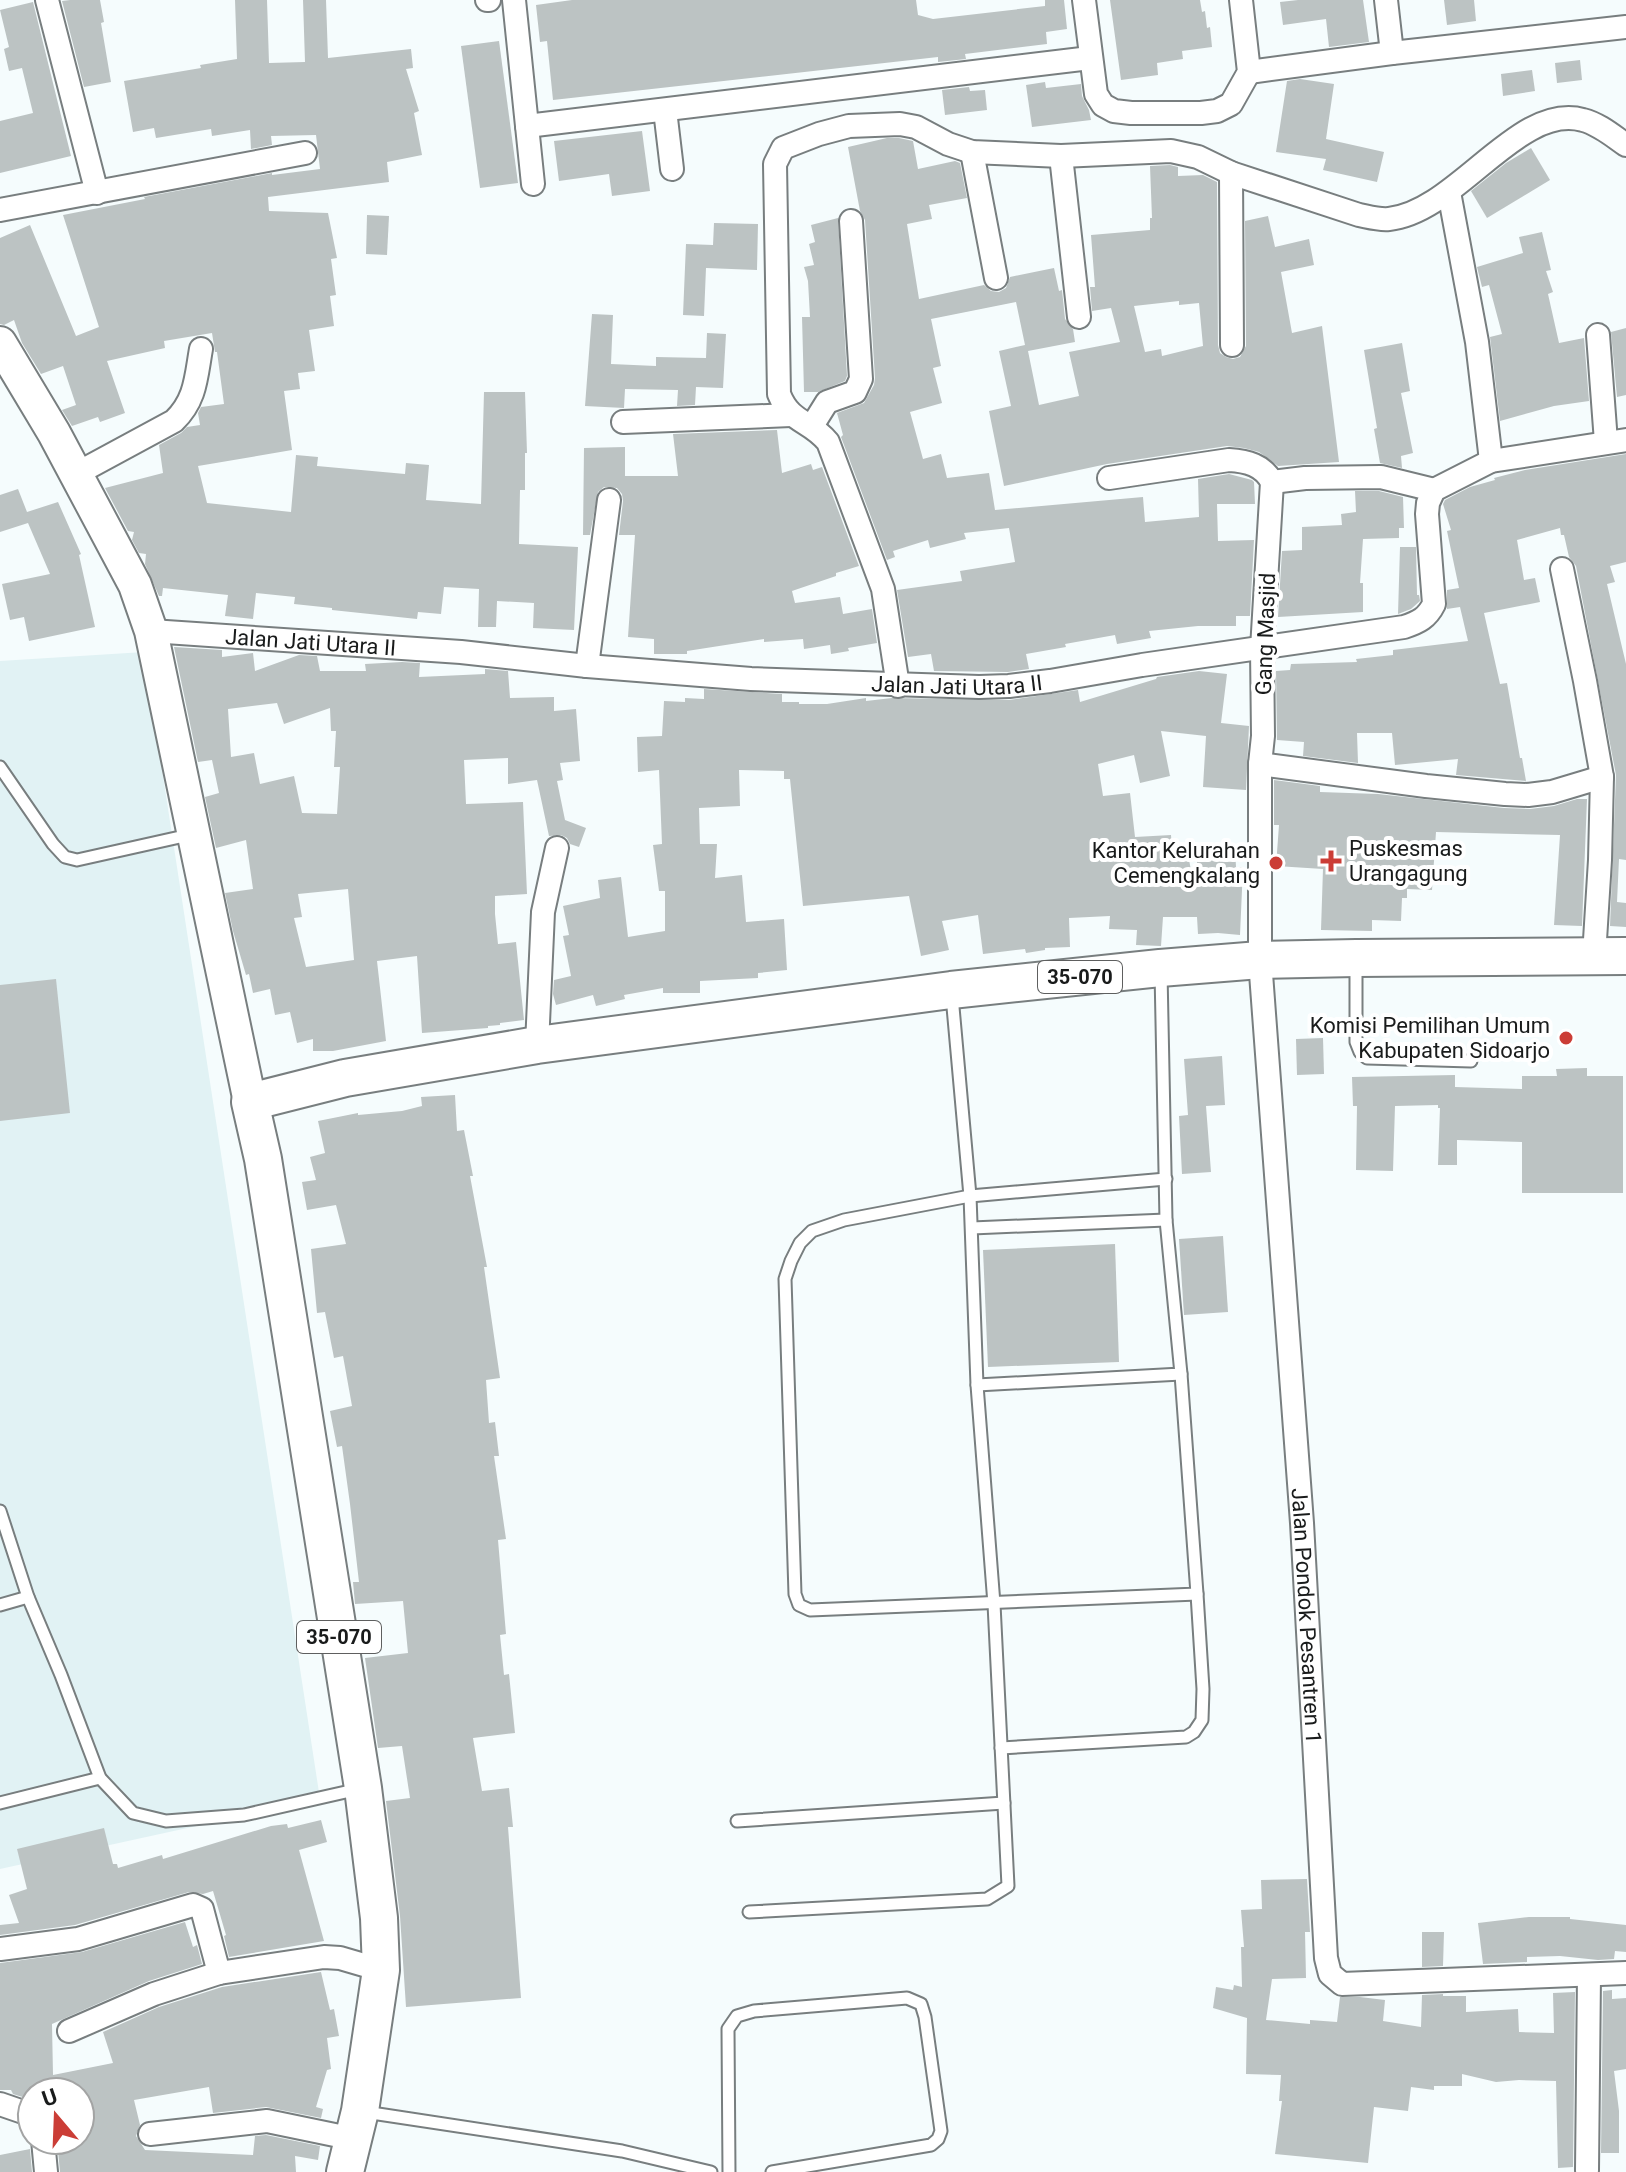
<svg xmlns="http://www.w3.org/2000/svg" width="1626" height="2172" font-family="Roboto,sans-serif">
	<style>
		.built { fill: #e1f2f4 }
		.building { fill: #bcc3c3; fill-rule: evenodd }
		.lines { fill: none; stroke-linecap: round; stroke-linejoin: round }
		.lane-casing { stroke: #787e7f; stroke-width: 15 }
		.street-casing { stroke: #787e7f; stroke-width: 26 }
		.secondary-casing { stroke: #787e7f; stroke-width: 36 }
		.primary-casing { stroke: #787e7f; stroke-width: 40 }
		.lane { stroke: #fff; stroke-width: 11 }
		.street { stroke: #fff; stroke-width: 22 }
		.secondary { stroke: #fff; stroke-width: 32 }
		.primary { stroke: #fff; stroke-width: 36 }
		.poi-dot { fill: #cb3d36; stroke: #fff; stroke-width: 3 }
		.labels { text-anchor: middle; stroke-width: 8; stroke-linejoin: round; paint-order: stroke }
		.shield { fill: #fff; stroke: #5e5f5f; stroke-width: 2 }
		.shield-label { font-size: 20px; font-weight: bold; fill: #191b1b }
		.street-label { font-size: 22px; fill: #191b1b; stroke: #fff }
		.poi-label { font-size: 22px; fill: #191b1b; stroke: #fff; text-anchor: end }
	</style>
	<rect width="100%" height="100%" fill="#f5fcfd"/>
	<path class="built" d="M144 652 320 1799 0 1869V661Z"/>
	<g class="building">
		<path d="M70 0H100L104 22 101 23 111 82 84 87 62 1Z"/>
		<path d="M235 0H267L269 63 305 62 303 0H326L328 58 411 49 413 68 406 69 419 111 414 113 422 155 387 162 389 182 268 197 269 211 328 213 337 258 331 259 336 295 330 296 334 326 309 330 315 371 298 373 300 389 284 391 292 450 198 466 207 503 291 512 296 455 318 457 317 466 405 474 406 463 429 465 426 500 481 504 484 392H525L527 453H525V490H520L519 544 578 547 574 630 533 628 534 603 497 601 496 627H478L479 589 444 587 441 614 418 612 417 619 332 610V608L294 604 295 597 256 593 253 619 225 616 228 595 163 588 162 596H159L145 564 146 554 139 553 132 540 134 532 128 531 105 488 163 473 159 445 181 433 187 427 200 425 198 413 201 407 224 404 217 352H215L212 333 164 341 165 348 107 361 125 413 100 422 98 417 72 426 62 410 76 405 63 366 41 374 22 343 14 320 4 325 0 324V238L30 225 76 336 99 327 63 215 145 199 144 197 272 173V175L320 169 316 135 271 136 272 145 251 149 250 130 212 136 211 129 156 138 154 128 133 132 124 81 201 68 200 65 237 59Z"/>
		<path d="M572 0H916L918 15 933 19 1045 6V0H1064L1067 29 1046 32 1047 44 965 54 966 59 938 62V57L553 100 547 41 540 42 536 5Z"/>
		<path d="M1110 0H1200L1202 12 1205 11 1207 28 1210 27 1212 47 1182 51 1183 59 1157 63 1158 75 1121 80Z"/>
		<path d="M1298 0H1363L1369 42 1329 47 1326 19 1283 25 1280 2Z"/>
		<path d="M1444 0H1474L1476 21 1447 25Z"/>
		<path d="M33 2 71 156 0 173V121L33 113 22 68 9 71 4 49 9 47 0 10Z"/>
		<path d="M499 41 518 183 480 188 461 46Z"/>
		<path d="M1580 60 1582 80 1557 83 1555 63Z"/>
		<path d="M1532 70 1535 91 1503 96 1501 74Z"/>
		<path d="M1300 79 1334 84 1326 139 1384 152 1377 182 1323 170 1326 159 1276 152 1287 81Z"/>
		<path d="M1045 82 1046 88 1081 84 1082 96 1089 110 1091 120 1032 127 1026 85Z"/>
		<path d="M969 87 970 91 985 90 987 110 945 115 942 90Z"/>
		<path d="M642 131 650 191 612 196 609 174 559 181 554 141Z"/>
		<path d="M887 138H899L913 141 918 169 955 161 960 163 967 198 929 205 932 219 907 224 919 299 984 285 991 291 999 292 1006 288 1010 277 1054 268 1059 291 1062 290 1065 319 1073 329 1075 342 1028 351 1039 405 1079 396 1069 352 1120 342 1111 308 1092 311 1090 287H1095L1091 235 1150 230V218H1152L1150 166 1170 165 1178 167V176L1203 175 1217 182 1218 345 1220 353 1226 357 1233 359 1240 357 1246 346 1245 221 1268 216 1275 247 1309 239 1314 265 1281 272 1292 333 1322 326 1339 462 1278 466 1259 452 1244 448 1227 446 1107 464 1004 486 989 411 1011 406 999 351 1025 345 1016 302 931 319 941 366 933 368 942 403 910 412 923 459 941 454 947 478 989 473 995 510 1143 497 1145 522 1199 517 1198 479 1229 474 1252 480 1254 482 1255 504H1217L1218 541 1254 540 1250 616H1236V626H1198L1149 631 1151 638 1117 644 1115 635 1065 644 1066 647 1026 654 1029 669 1008 672 934 671 931 654 908 657 897 590 962 581 960 571 1015 562 1009 528 964 533 966 539 930 548 928 540 893 551 895 557 887 560 841 437 843 435 837 413 864 403 874 385 875 378 865 220 860 211 848 147ZM1179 301V305L1199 303 1203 346 1162 356 1161 349 1145 352 1134 306Z"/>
		<path d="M1531 148 1550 180 1487 218 1471 191 1506 163Z"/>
		<path d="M367 215 389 216 387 255 366 254Z"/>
		<path d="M838 218 847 376 845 381 818 392H804L802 317H810L808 281 804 267 814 265 809 244 815 242 811 225Z"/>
		<path d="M714 223 758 224 757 270 706 268 704 316 683 315 686 244 713 245Z"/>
		<path d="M1542 232 1551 270 1546 271 1553 292 1548 294 1559 343 1584 338 1589 401 1554 406 1500 421 1490 337 1502 334 1489 285 1482 287 1477 267 1523 253 1519 237Z"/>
		<path d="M592 314 613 315 611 364 656 366V357L706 358 707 333 726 334 723 388 696 387 695 405 677 406 678 390 625 389 624 408 585 406Z"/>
		<path d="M1626 328V395L1617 397 1611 332Z"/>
		<path d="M1402 343 1410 391 1401 393 1413 453 1401 456 1402 468 1380 463 1374 429 1377 428 1364 350Z"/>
		<path d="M777 430 782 473 811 464 813 470 822 467 859 566 836 573V576L792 591 795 603 840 597 843 614 872 609 877 643 848 648 849 651 831 654 830 645 804 649 803 639 764 642V639L687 651V654H654V639L628 637 635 535H619L623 501 622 494 617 488 604 487 598 492 590 535H583L584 448 625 447V476H678L673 434Z"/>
		<path d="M1626 454V562L1610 566 1615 582 1607 584 1626 664V860L1619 859 1617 902 1626 903V927L1610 926 1616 775 1576 566 1569 557 1564 535H1561L1560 528 1517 540 1524 580 1535 578 1540 602 1484 613 1500 684 1507 683 1520 758H1522L1526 781 1456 775 1458 759 1395 765 1392 733H1357L1358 763 1303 756 1304 742 1277 740 1276 671 1290 670 1291 664 1357 662 1356 659 1393 655V650L1468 641 1460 607 1447 609V590L1459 588 1447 531 1451 530 1443 504 1445 500 1470 487 1495 480 1494 478 1525 470Z"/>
		<path d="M18 489 27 512 58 502 81 554 79 555 95 627 29 641 24 617 10 620 2 584 50 574 28 523 0 532V495Z"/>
		<path d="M1355 491H1379L1403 497 1404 528H1399V538L1363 539 1360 583H1363V612L1278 617 1282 551 1302 550V527L1342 525 1341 514 1356 512Z"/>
		<path d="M1400 547H1416L1417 595H1419L1420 601 1411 609 1398 614Z"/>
		<path d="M174 647 222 650V657L253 653 255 671 299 655 317 656 320 671H366L365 664 402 662 420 663 419 677 485 674V669L508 671 510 698 554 697V711L576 709 580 761 560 763 563 780 557 781 565 820 586 828 579 847 570 844 567 838 561 835 549 836 537 780 508 784V758L464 760 466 804 523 802 527 894 495 896V914L498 944 516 942 524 1020 500 1023V1025L488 1026V1028L422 1033 417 956 377 961 386 1041 333 1051H313V1039L297 1043 290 1012 275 1015 270 989 253 993 249 974 246 975 233 931 225 893 253 889 246 840 216 848 205 797 219 793 212 760 198 762ZM277 703 284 724 330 708 331 731H336L334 767H340L337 814 302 813 294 776 260 784 254 753 231 757 228 709ZM348 889 354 960 306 967 294 918 302 917 298 894Z"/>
		<path d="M1199 671 1227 674 1221 723 1249 726 1246 790 1203 787 1206 736 1161 731 1170 776 1140 783 1134 755 1098 764 1103 796 1130 793 1135 837 1171 835 1172 850H1187L1195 890 1198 849 1235 848 1236 867H1243L1240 935 1218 933 1198 934 1197 917H1163L1161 946 1136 945 1137 930 1109 929 1110 916 1069 918 1070 947 1045 948V950L1026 953 1025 949 983 954 978 915 942 921 949 950 921 956 909 896 803 906 790 779H784V771L739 770 740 806 699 808 700 844H717L715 878 742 875 746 922 784 919 787 970 758 973V978L700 981V993H663V988L624 995 625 999 596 1006 593 995 556 1005 553 994 554 980 571 976 563 936 569 935 563 906 600 898 598 880 621 877 628 937 665 931V891H659L653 845 662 844 659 770 638 772 637 737 662 736 664 701 685 702V698L704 699V689L782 694V702H799V704H827L866 698V701L892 698 1009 700 1078 690 1080 702 1156 679 1157 677Z"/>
		<path d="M1274 780 1320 786V792L1378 794 1504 808 1530 809 1554 806 1577 799H1587L1582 926 1554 925 1560 835 1436 832 1432 890 1407 889V898H1402L1401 921 1372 920V931L1321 930 1323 869 1276 866 1279 825H1274Z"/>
		<path d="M56 979 70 1113 0 1121V985Z"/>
		<path d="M1323 1038 1324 1074 1297 1075 1296 1039Z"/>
		<path d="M1222 1056 1225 1105 1206 1106 1211 1172 1182 1174 1179 1116 1188 1115 1184 1059Z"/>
		<path d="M1587 1068V1076H1623V1193H1522V1142L1457 1140V1165H1438L1440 1108H1438V1105L1395 1106 1393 1171 1356 1170 1357 1106H1353L1352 1077 1455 1075V1087L1522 1089V1076H1557L1556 1069Z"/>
		<path d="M455 1095 457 1131 464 1130 473 1176H470L487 1267H484L500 1378 486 1380 489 1423 495 1422 499 1456H494L506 1539 498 1540 506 1634 500 1635 504 1675 509 1674 515 1733 473 1738 482 1791 509 1788 513 1827H508L521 1998 406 2007 400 1916 386 1801 410 1798 402 1746 378 1748 365 1658 408 1653 403 1601 355 1604 353 1582H359L350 1504 342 1446 337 1447 330 1411 352 1406 343 1356 334 1358 325 1312 317 1313 311 1249 346 1244 336 1205 307 1210 302 1182 316 1180 310 1157 325 1153 318 1121 358 1113V1115L402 1111 422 1106 421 1097Z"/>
		<path d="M1223 1236 1228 1312 1184 1315 1179 1239Z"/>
		<path d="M1115 1244 1119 1362 988 1367 983 1250Z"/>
		<path d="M321 1820 327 1842 299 1850 324 1941 229 1957 224 1936 226 1935 213 1891 203 1894 189 1892 75 1925 0 1935V1925L19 1923 9 1895 27 1889 17 1849 104 1828 113 1864H117L118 1868 162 1855 163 1859 271 1826 287 1824 288 1828Z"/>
		<path d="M1307 1879 1310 1932H1305L1306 1978 1272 1979 1266 2020 1310 2024V2020L1337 2022 1340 1997H1360L1385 2000 1383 2021 1421 2027 1422 1995 1443 1994V1996H1466V2012L1518 2009 1519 2032 1554 2033 1553 1993 1575 1992 1573 2167 1558 2168 1556 2081 1519 2080 1496 2082 1462 2074V2086H1434V2090L1411 2087 1408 2111 1374 2107 1368 2163 1275 2154 1282 2101H1279L1281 2075 1246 2074 1247 2018 1213 2008 1216 1987 1233 1990 1234 1985 1242 1987 1241 1947H1244L1241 1910 1262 1909 1261 1880Z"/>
		<path d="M1529 1917H1570V1919L1626 1925V1952L1615 1951 1614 1959 1598 1960 1560 1956 1527 1957V1962L1483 1964 1478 1923Z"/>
		<path d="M185 1922 193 1947 197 1945 202 1964 149 1981 52 2024 53 2075 113 2063 103 2032 159 2007 222 1987 321 1972 330 2010 334 2009 339 2036 327 2038 331 2069 327 2070 316 2107 323 2109 321 2118 266 2107 213 2113 209 2087 134 2100 140 2125 136 2136 145 2150 253 2155 255 2136 266 2135 320 2146 318 2160 295 2156 296 2172H60L57 2140H80V2092H32V2100L13 2094 11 2090H0V1963L82 1952Z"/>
		<path d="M1422 1932H1444L1443 1966 1422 1967Z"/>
		<path d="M1612 1990V1999L1626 1998V2069L1614 2071 1619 2111V2153H1601L1603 1991Z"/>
		<path d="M30 2149 32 2172H0V2155Z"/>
	</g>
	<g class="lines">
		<g class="lane-casing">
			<g id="lane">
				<path d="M0 767 53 844 65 857 77 860 189 835"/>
				<path d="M1356 962V1042L1360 1052 1367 1058 1471 1061"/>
				<path d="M1166 1179 970 1196 844 1220 812 1231 800 1243 791 1261 785 1279 795 1594 799 1605 810 1610 1197 1594 1181 1374"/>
				<path d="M972 1228 1166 1220"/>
				<path d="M977 1385 1181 1374 1166 1220 1161 972"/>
				<path d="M0 1511 28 1597 61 1675 100 1778 133 1813 166 1821 244 1815 359 1789"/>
				<path d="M0 1605 28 1597"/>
				<path d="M1001 1748 1186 1737 1194 1732 1202 1720 1203 1689 1197 1594"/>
				<path d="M0 1803 100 1778"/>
				<path d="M737 1821 1004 1803"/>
				<path d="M749 1912 987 1899 1008 1886 994 1604 977 1385 970 1196 952 996"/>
				<path d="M365 2112 622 2151 711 2172"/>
				<path d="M729 2172 728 2029 737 2016 754 2011 907 1998 921 2004 925 2017 941 2131 938 2139 931 2145 772 2172"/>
			</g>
		</g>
		<g class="street-casing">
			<g id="street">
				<path d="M47 0 97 193"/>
				<path d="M487 0H489"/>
				<path d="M514 0 533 184"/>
				<path d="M1084 0 1096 94 1103 105 1114 111 1131 113H1201L1217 111 1231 104 1249 72 1241 0"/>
				<path d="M1386 0 1392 53"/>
				<path d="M1249 72 1392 53 1626 27"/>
				<path d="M665 110 672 169"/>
				<path d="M527 126 1090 58"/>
				<path d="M972 152 996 278"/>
				<path d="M1061 156 1079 317"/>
				<path d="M1231 173 1232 345"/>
				<path d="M1449 192 1477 342 1491 461"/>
				<path d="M0 210 305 153"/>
				<path d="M1598 335 1606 442"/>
				<path d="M623 422 791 415"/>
				<path d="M812 426 827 402 855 392 861 379 851 221"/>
				<path d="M76 474 174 421C196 400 196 377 201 349"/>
				<path id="s1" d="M1109 478 1229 460C1247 461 1263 465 1272 482L1262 649 1263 736 1260 764V960L1302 1523 1326 1958 1330 1974 1342 1984 1626 1973"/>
				<path d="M1272 482 1305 478 1381 477 1434 490"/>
				<path d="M1562 569 1585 681 1602 777 1600 860 1594 956"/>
				<path id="s2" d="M151 631 461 652 587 666 751 679 979 687 1009 686 1050 681 1142 665 1404 627C1419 622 1427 618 1434 604L1427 514 1428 503 1434 490 1491 461 1626 440"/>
				<path d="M587 666 609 500"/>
				<path d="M898 686 883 589 828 442C809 419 791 424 779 394L775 164 783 148 819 134 849 126 900 124 916 127 948 144 972 152 1061 156 1171 151 1198 157 1231 173 1359 215C1369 217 1379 220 1389 219 1457 212 1518 102 1583 120 1599 124 1613 136 1626 145"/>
				<path d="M1260 764 1426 786 1505 794 1528 795 1552 792 1602 777"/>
				<path d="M537 1045 543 912 557 848"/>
				<path d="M0 1949 78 1939 193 1905 202 1909 219 1973"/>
				<path d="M69 2031 154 1994 219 1973 324 1957 340 1958 381 1970"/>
				<path d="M0 2104 29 2114 32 2117"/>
				<path d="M150 2134 267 2121 354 2139"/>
				<path d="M43 2140 46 2172"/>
				<path d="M1587 2170 1589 1975"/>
			</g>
		</g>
		<g class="secondary-casing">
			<path id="secondary" d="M0 343 54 433 135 585 151 631 250 1102"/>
		</g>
		<g class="primary-casing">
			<path id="primary" d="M345 2172 360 2111 381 1970 379 1918 363 1788 263 1159 250 1102 345 1078 537 1045 951 990 1160 968 1260 960 1356 958 1626 956"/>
		</g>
		<use href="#lane" class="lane"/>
		<use href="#street" class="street"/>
		<use href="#secondary" class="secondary"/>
		<use href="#primary" class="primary"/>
	</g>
	<g class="poi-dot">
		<path d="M1327 849h8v8h8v8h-8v8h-8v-8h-8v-8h8z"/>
		<circle cx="1276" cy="863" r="8"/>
		<circle cx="1566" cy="1038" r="8"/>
	</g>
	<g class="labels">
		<g class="shield">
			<rect x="1038" y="961" width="84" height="32" rx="6"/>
			<rect x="297" y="1621" width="84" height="32" rx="6"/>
		</g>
		<g class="shield-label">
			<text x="1080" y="984">35-070</text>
			<text x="339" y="1644">35-070</text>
		</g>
		<g class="street-label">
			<text transform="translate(1265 634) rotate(-88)" y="8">Gang Masjid</text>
			<text dy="8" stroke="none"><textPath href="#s2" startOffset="160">Jalan Jati Utara II</textPath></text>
			<text dy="8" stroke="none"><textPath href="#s2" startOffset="808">Jalan Jati Utara II</textPath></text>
			<text dy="8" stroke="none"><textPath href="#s1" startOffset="1308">Jalan Pondok Pesantren 1</textPath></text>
		</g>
		<g class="poi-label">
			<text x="1349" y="856" text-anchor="start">Puskesmas<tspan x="1349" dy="25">Urangagung</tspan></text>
			<text x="1260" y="858">Kantor Kelurahan<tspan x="1260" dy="25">Cemengkalang</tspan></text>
			<text x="1550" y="1033">Komisi Pemilihan Umum<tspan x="1550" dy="25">Kabupaten Sidoarjo</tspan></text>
		</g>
	</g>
	<g transform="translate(56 2116) rotate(341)"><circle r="38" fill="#ffffff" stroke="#a3a4a4" stroke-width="2"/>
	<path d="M0-6L14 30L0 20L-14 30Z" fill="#cb3d36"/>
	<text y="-12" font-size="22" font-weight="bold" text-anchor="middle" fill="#191b1b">U</text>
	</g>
</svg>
